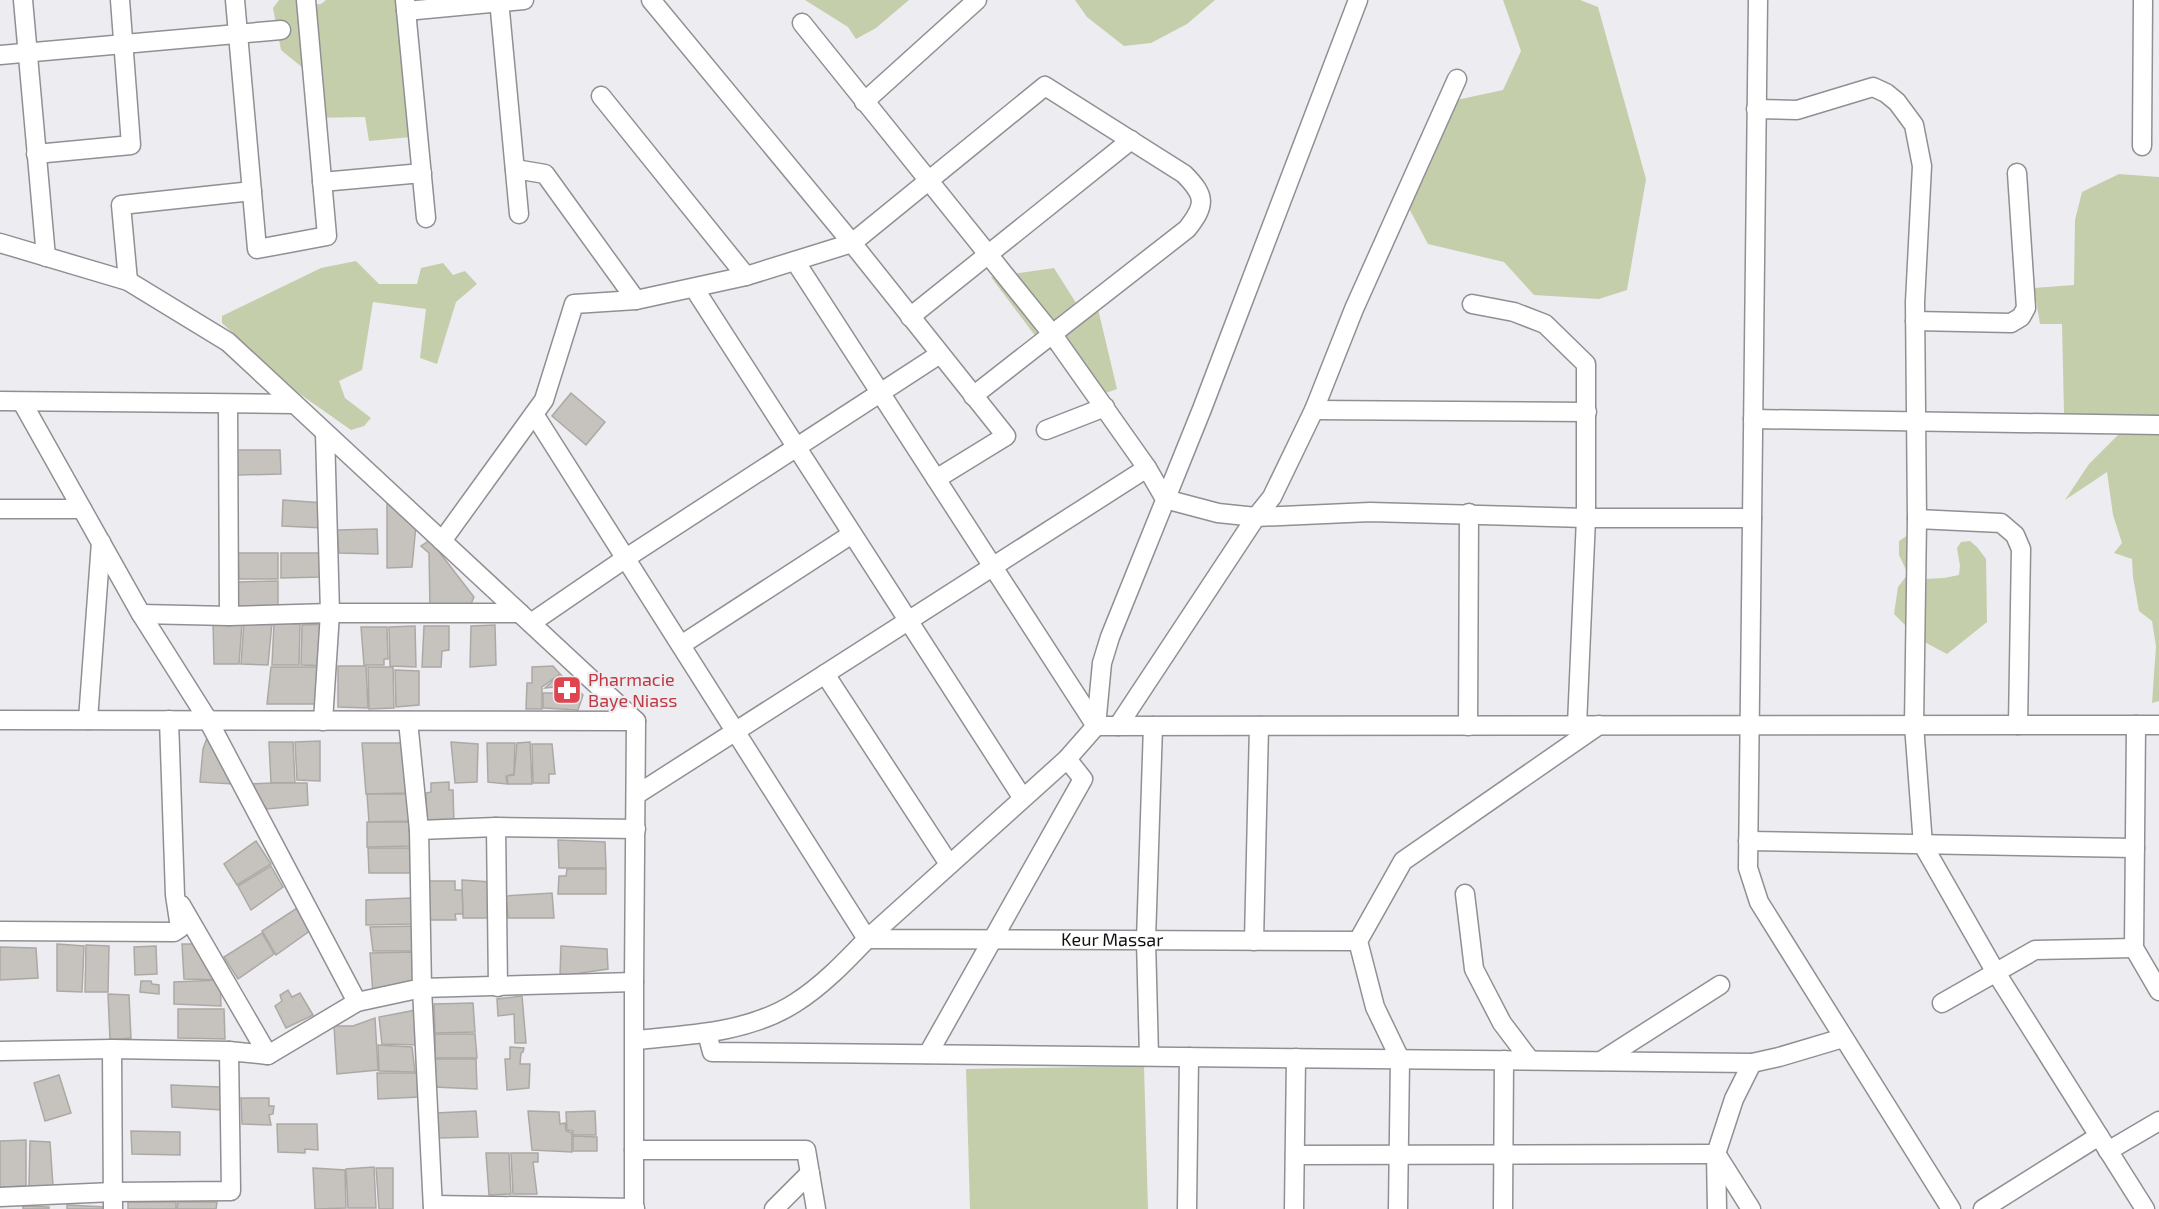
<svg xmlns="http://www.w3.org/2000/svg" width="2159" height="1209" font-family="'Exo 2',sans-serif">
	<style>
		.green { fill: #c5ceab }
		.building { fill: #c6c3bf; stroke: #aca9a5; stroke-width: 1.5 }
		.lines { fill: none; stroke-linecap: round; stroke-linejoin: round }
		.street-casing { stroke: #909094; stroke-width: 21 }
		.street { stroke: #fff; stroke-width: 18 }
		.labels { text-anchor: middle; stroke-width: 4.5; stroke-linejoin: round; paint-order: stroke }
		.health-label { font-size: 18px; fill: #be3a42; stroke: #ececf1; text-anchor: start }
		.street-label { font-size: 18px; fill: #101011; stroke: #ececf1 }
	</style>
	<rect width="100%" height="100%" fill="#ececf1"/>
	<g class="green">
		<path d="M279 0H297L298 6 321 4 326 0H399L411 137 369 141 365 117 307 118 303 68 281 50 273 8Z"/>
		<path d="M805 0H909L876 28 856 39 848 27Z"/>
		<path d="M1075 0H1215L1187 24 1151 43 1124 46 1087 17Z"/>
		<path d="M1503 0H1580L1598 7 1646 179 1627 290 1599 299 1534 295 1504 262 1428 244 1405 201 1438 104 1503 90 1521 51Z"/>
		<path d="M2119 174 2159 177V701L2152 703 2156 646 2152 621 2139 611 2133 577 2132 559 2114 553 2122 543 2113 515 2107 472 2065 500 2089 464 2119 434 2058 432 2019 423 2064 413 2062 324H2040L2034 288 2074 285 2075 220 2082 192Z"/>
		<path d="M356 261 379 284H417L421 268 443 263 453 275 465 271 477 284 456 302 437 364 420 358 426 309 373 302 362 370 339 381 345 398 371 418 364 426 351 430 297 392 222 323V316L321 268Z"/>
		<path d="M1054 268 1083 314 1098 309 1117 389 1097 396 1078 357 1045 349 991 277Z"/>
		<path d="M1914 531 1917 565 1925 579 1944 578 1959 575 1960 566 1957 548 1961 542 1970 541 1977 547 1986 559 1987 622 1947 654 1919 639 1894 614 1898 587 1908 574 1899 555V541Z"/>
		<path d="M1144 1066 1148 1209H970L966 1069Z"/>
	</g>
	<g class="building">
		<path d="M571 393 605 422 586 445 552 416Z"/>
		<path d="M237 450H280L281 474 238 475Z"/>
		<path d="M283 500 324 503V528L282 526Z"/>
		<path d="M387 503 416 525 412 567 387 568Z"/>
		<path d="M377 529 378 554 339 553 337 530Z"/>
		<path d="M430 540 474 597 470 606 430 607 429 553 421 546Z"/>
		<path d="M238 553H278V579H239Z"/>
		<path d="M281 553H321L322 577 281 578Z"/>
		<path d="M278 581V609L237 608 238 582Z"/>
		<path d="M244 622 272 623 268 665 241 664Z"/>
		<path d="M213 623 242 624 239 664H214Z"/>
		<path d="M274 623 300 624 299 665H272Z"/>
		<path d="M332 624V666L301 665 302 625Z"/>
		<path d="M495 625 496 665 470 667 471 626Z"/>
		<path d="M415 626 416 667 390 666 389 627Z"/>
		<path d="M424 626H449V650L442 651 441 667H422Z"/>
		<path d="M361 627H387L388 659H384V665H364Z"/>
		<path d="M338 666H366L368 708 338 707Z"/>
		<path d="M553 666 560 674 542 687V709H526L527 683H532V667Z"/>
		<path d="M271 667H321L320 704H267Z"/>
		<path d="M368 667H393L394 708 369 709Z"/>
		<path d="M395 670 419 671V705L396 707Z"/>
		<path d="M560 674 583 695 578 710 543 708V693H556L555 687 545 688Z"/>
		<path d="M207 738 233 784 200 782 203 749Z"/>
		<path d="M320 741V781L297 780 295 742Z"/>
		<path d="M269 742H293L295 783H271Z"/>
		<path d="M451 742 478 744 477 782 455 783Z"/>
		<path d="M530 742 532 784H508L507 776 514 775 517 743Z"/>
		<path d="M362 743H402L406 793 366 794Z"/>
		<path d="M487 743H515L514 774 506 776 507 784 488 782Z"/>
		<path d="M532 744H552L555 774H549V783H533Z"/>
		<path d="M449 782V790H453L454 825 427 826 426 793 431 792V783Z"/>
		<path d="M273 783H307L308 805 267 809 248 784Z"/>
		<path d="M367 794H410L412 821 369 822Z"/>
		<path d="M367 822H410L412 846 367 847Z"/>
		<path d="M558 840 605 842 606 868H559Z"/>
		<path d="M256 841 271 864 237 885 224 864Z"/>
		<path d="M368 848H412L413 873H369Z"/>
		<path d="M271 866 283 887 251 910 238 886Z"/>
		<path d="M567 869H606V894H558L559 876H566Z"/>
		<path d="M462 880 491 882 493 918H463Z"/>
		<path d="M428 881H455V890H462L463 914H455L456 920H429Z"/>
		<path d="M552 893 554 918H508L506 896Z"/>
		<path d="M411 898 412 924 366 925V900Z"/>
		<path d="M297 908 311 930 276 955 262 931Z"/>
		<path d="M415 926 416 951H373L370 927Z"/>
		<path d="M262 933 274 954 238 979 224 957Z"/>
		<path d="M57 944 84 946 82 992 57 991Z"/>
		<path d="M182 944H211L227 980 184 979Z"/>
		<path d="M86 945 109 946 108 992H85Z"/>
		<path d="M156 946 157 974 135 975 134 947Z"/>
		<path d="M561 946 607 949 608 969 560 976Z"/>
		<path d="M0 947 36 948 38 978 0 980Z"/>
		<path d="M412 952 413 987 373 994 370 953Z"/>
		<path d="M220 980 221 1006 174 1004V982Z"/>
		<path d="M141 981H151L152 984 159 985V994L140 992Z"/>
		<path d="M288 990 292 997 300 993 313 1015 286 1028 275 1006 282 1001 280 995Z"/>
		<path d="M108 994 129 995 131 1038 110 1040Z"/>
		<path d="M522 996 526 1043H515L514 1014 498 1016 497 999Z"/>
		<path d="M473 1003 475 1032 435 1033 434 1004Z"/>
		<path d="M178 1009H224L225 1039 178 1038Z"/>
		<path d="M416 1010 420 1045 382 1044 379 1017Z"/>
		<path d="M375 1018 378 1070 337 1074 334 1026H353Z"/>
		<path d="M435 1034H475L477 1058H435Z"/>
		<path d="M378 1045 412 1047 415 1072 379 1071Z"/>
		<path d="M510 1047 524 1048 523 1052 521 1053 520 1064H530L529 1088 507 1090 505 1059H510Z"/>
		<path d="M435 1059H476L477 1089 434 1087Z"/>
		<path d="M377 1073H418L419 1097 378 1099Z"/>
		<path d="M59 1075 71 1113 45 1121 34 1083Z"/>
		<path d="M171 1085 220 1087 222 1110 172 1107Z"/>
		<path d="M241 1098H269V1106H274L273 1114 269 1115 271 1125 242 1124Z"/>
		<path d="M476 1111 478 1137 438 1138 436 1113Z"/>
		<path d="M528 1111 559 1112 560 1124 565 1123 566 1131 572 1133V1152L532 1150Z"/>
		<path d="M595 1111 596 1135H573V1131L567 1130 566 1112Z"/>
		<path d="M277 1124H317L318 1150 305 1149V1153L278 1152Z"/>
		<path d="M131 1131 180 1132V1155L132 1154Z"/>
		<path d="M573 1136 597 1137V1151H573Z"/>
		<path d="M26 1140V1186L0 1187V1141Z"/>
		<path d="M30 1141 50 1142 53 1186H29Z"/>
		<path d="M486 1153H509L511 1194 489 1195Z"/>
		<path d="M511 1153H538V1162H533L537 1194H513Z"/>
		<path d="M374 1167 376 1208H348L346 1169Z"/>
		<path d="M313 1168 345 1170 346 1208 315 1209Z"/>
		<path d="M376 1168H393V1209H379Z"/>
		<rect x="128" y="1202" width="48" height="7"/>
		<path d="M178 1202H217L216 1209H177Z"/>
		<path d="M67 1205 106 1207V1209H67Z"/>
		<path d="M23 1206 49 1207V1209H23Z"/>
	</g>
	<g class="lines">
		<g class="street-casing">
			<g id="street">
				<path d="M23 0 46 257"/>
				<path d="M235 0 257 249 327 236 306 0"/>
				<path d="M405 0 426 218"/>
				<path d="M499 0 519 214"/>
				<path d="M651 0 852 243 1006 436 936 479"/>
				<path d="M1758 0 1748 868 1759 902 1951 1209"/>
				<path d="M406 11 524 0"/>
				<path d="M802 23 1053 335 1147 468 1165 499 1218 513 1256 517 1370 512 1586 518H1752"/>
				<path d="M0 55 281 30"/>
				<path d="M601 96 746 276"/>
				<path d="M864 102 977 0"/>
				<path d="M1756 109 1797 110 1873 87 1886 93 1897 102 1914 125 1922 166 1915 302 1917 519 2001 523 2015 535 2021 549 2018 725"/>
				<path d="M2142 146 2143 0"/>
				<path d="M36 154 131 145 120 0"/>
				<path d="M515 169 545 174 636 300"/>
				<path d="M322 182 422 173"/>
				<path d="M0 243 128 281 228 342 636 721 634 982V1209"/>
				<path d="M795 261 1096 726"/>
				<path d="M128 281 121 205 252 191"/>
				<path d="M694 288 1022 797"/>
				<path d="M1472 304 1514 312 1545 324 1586 364V518L1577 725"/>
				<path d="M910 317 1131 140"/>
				<path d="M1915 321 2011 323 2021 317 2026 308 2017 173"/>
				<path d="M0 401 294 404"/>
				<path d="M22 402 141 614 208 720 357 1002"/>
				<path d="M228 404 229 616"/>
				<path d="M1314 410 1587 412"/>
				<path id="s1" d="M534 414 867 939 1358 941"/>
				<path d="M1753 419 2159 425"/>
				<path d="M1046 430 1105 407"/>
				<path d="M0 509H82"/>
				<path d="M1917 519 1914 725 1923 845 1995 971 2145 1209"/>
				<path d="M442 541 544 400 574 304 636 300 746 276 852 243 1045 86 1184 174C1206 196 1206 205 1187 229L973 396"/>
				<path d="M141 614 229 616 330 613H520"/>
				<path d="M531 623 626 558 940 354"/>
				<path d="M681 645 852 534"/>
				<path d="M825 674 949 864"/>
				<path d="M0 720 636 721"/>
				<path d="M88 720 101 542"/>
				<path d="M323 721 330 613 325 433"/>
				<path d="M408 721 419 830 422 988 433 1209"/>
				<path d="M2136 725 2134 948 2159 991"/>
				<path d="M1096 726 2159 725"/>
				<path d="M1118 726 1256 517 1272 497 1314 410 1354 309 1457 79"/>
				<path d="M1468 726 1469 513"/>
				<path d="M636 795 1147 468"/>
				<path d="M496 827 498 987"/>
				<path d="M419 830 496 827 636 829"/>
				<path d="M1748 841 2135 848"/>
				<path d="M1465 894 1474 969 1502 1023 1530 1060"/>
				<path d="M181 905 268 1055"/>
				<path d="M0 931 174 932 180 928 175 895 169 720"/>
				<path d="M1254 941 1259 726"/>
				<path d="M1942 1003 2035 950 2134 948"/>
				<path d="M707 1033 712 1052 1752 1063 1779 1057 1843 1038"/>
				<path d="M635 1040C688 1035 748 1033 795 1003 822 986 845 962 867 939L1067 759 1096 726 1102 663 1110 637 1202 409 1358 0"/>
				<path d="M112 1049 113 1209"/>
				<path d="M0 1051 112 1049 229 1051 268 1055 357 1002 422 988 634 982"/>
				<path d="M928 1054 1083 779 1067 759"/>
				<path d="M1149 1056 1146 940 1153 726"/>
				<path d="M1601 1061 1720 985"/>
				<path d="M634 1150H806L816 1209"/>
				<path d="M2108 1151 2159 1121"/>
				<path d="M1295 1155 1716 1154"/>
				<path d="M1717 1155 1751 1209"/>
				<path d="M0 1197 113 1192 231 1191 229 1051"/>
				<path d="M433 1205 635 1208"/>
				<path d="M774 1209 810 1173"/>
				<path d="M1187 1209 1189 1057"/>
				<path d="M1294 1209 1296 1058"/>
				<path d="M1398 1209 1400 1059 1375 1007 1358 941 1403 861 1599 725"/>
				<path d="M1503 1209 1504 1060"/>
				<path d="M1717 1209 1716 1154 1734 1099 1752 1063"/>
				<path d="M1983 1209 2099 1136"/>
			</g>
		</g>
		<use href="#street" class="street"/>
	</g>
	<defs>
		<g id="pharmacy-square" transform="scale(1.5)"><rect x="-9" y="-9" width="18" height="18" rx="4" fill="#e0444e" stroke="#ececf1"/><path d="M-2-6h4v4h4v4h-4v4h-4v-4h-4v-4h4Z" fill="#fff"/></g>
	</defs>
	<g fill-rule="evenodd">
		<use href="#pharmacy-square" x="567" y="690"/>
	</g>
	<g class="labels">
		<g class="health-label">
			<text x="588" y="686">Pharmacie<tspan x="588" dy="21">Baye Niass</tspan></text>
		</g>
		<g class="street-label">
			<text dy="6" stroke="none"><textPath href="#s1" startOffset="867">Keur Massar</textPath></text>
		</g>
	</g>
</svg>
